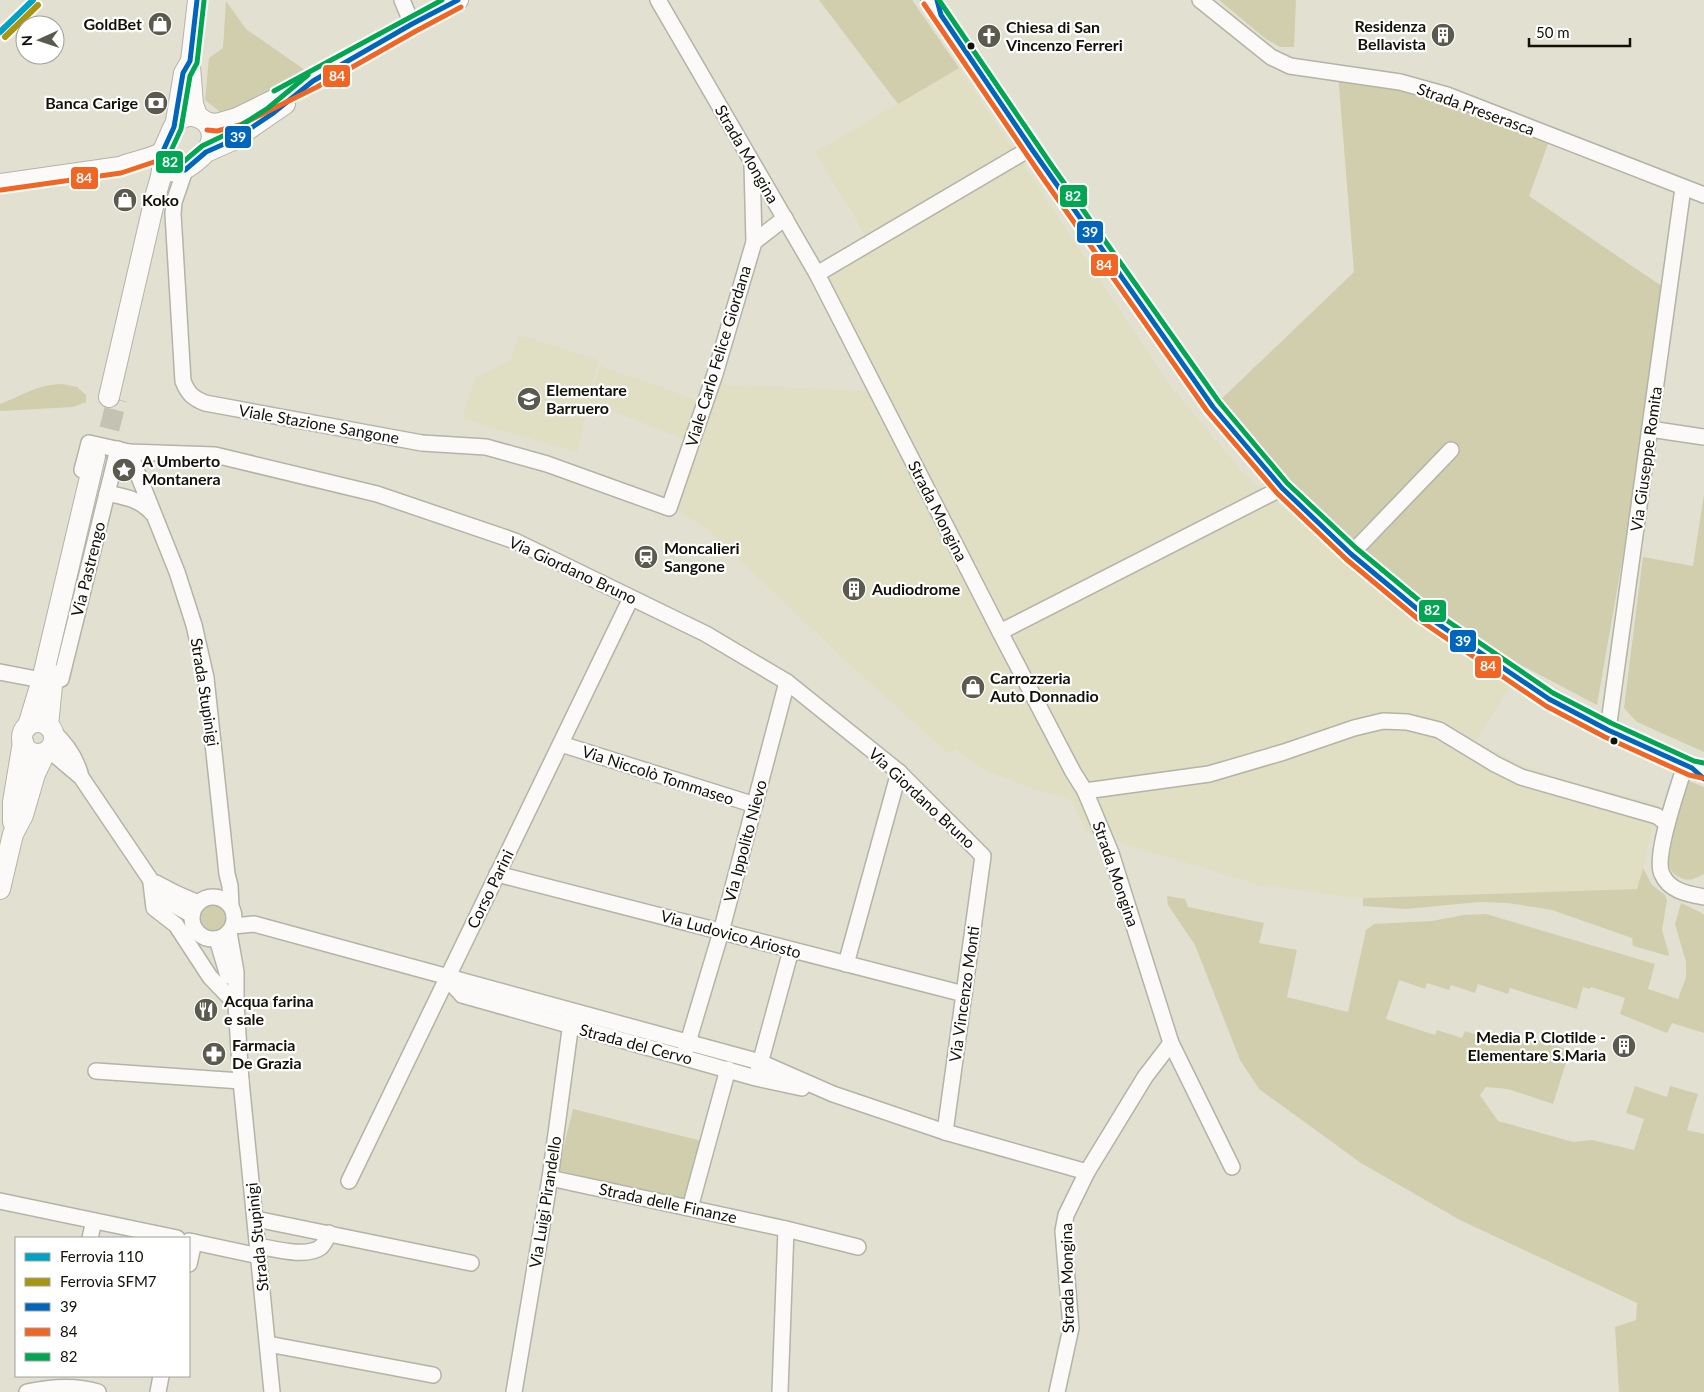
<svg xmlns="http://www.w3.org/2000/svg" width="1704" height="1392" font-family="Lato,sans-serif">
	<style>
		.built { fill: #e0dec3 }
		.green { fill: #d0cead }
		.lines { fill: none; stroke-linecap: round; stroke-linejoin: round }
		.secondary-tunnel { stroke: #c3c2b3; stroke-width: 20; stroke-dasharray: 20 10; stroke-linecap: butt }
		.minor-casing { stroke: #b4b3a7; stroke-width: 18 }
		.tertiary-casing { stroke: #b4b3a7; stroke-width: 20 }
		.secondary-casing { stroke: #b4b3a7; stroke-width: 22 }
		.minor { stroke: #fbfaf8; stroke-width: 15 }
		.tertiary { stroke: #fbfaf8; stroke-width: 18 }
		.secondary { stroke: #fbfaf8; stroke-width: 20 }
		.bus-1-casing { stroke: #fff; stroke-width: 9 }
		.bus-2-casing { stroke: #fff; stroke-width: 9 }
		.bus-3-casing { stroke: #fff; stroke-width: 9 }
		.bus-1 { stroke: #0065bd; stroke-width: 5 }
		.bus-2 { stroke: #f26522; stroke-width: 5 }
		.bus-3 { stroke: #00a651; stroke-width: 5 }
		.rail-1-casing { stroke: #fff; stroke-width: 10 }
		.rail-2-casing { stroke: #fff; stroke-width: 10 }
		.rail-1 { stroke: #01a1c4; stroke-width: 6 }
		.rail-2 { stroke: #aa950e; stroke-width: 6 }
		.bus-dot { fill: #121108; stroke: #fff; stroke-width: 2 }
		.labels { text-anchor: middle; stroke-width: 4.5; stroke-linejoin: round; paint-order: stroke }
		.poi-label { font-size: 16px; font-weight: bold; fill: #121108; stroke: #fff; text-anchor: start }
		.street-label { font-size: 16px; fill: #121108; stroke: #fff }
		.line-badge { stroke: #fff; stroke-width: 2 }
		.badge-label { font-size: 14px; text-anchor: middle; font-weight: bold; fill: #fff }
	</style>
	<rect width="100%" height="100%" fill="#e2e1d1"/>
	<g class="built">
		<path d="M959 68 1170 385 1245 475 1416 621 1511 685 1475 741 1527 767 1576 783 1658 804 1638 889 1356 898 1260 885 1088 833 1071 800 1031 788 987 771 955 749 949 754 850 665 708 530 675 509 701 446 590 402 600 366 697 400 702 384 869 391 810 274 867 238 815 152Z"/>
		<path d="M519 335 598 360 577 452 462 419 475 378 511 360Z"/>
	</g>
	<g class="green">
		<path d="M819 0H912L959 68 898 104Z"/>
		<path d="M1219 0H1296L1294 47H1280L1266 39Z"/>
		<path d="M226 1 246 29 305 70 236 110 224 115 205 100 209 58 223 48Z"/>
		<path d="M1338 73 1551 136 1529 196 1669 291 1597 705 1422 613 1351 554 1271 494 1213 407 1354 272Z"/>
		<path d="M62 384 77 387 86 395V402L73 407 0 411V404C24 395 35 385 62 384Z"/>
		<path d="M1704 494V752L1637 722 1624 708 1643 557 1693 566Z"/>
		<path d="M1689 781 1704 787V874C1695 879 1688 882 1679 877 1653 866 1678 803 1684 783Z"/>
		<path d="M1643 868 1652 885 1665 895 1667 900 1662 930 1669 954 1668 956 1633 946 1632 938 1552 910 1508 903 1479 902 1406 909 1363 906V898L1637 889Z"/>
		<path d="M1167 896 1185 899 1188 907 1264 923 1259 943 1297 950 1287 997 1348 1012 1366 930 1374 924 1432 921 1464 915 1486 914 1655 964 1648 989 1678 999 1686 977V962L1675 924 1681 903 1700 912 1704 915V1033L1672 1023 1667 1033 1620 1014 1625 998 1591 987 1590 989 1583 987 1577 1009 1510 988 1508 994 1478 984 1475 993 1451 985 1449 990 1427 983 1425 989 1399 980 1386 1019 1435 1035 1437 1030 1462 1038 1465 1031 1493 1040 1495 1033 1528 1044 1531 1038 1570 1050 1553 1104 1508 1089 1486 1087 1480 1095 1498 1121 1573 1142 1592 1140 1634 1150 1644 1119 1626 1113 1635 1086 1667 1097 1670 1086 1698 1094 1687 1130 1704 1134V1392H1619L1615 1327 1636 1320 1637 1303 1460 1220 1361 1163 1259 1089 1240 1060 1195 945 1168 905Z"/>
		<circle cx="213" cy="918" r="15"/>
		<path d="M573 1109 702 1141 686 1202 558 1170Z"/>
	</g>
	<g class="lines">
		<path class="secondary-tunnel" d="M102 458 117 399"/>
		<g class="minor-casing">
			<g id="minor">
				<path d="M402 0 412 24"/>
				<path d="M658 0 817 274 1000 632 1073 772 1085 791 1111 853 1171 1043 1232 1167"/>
				<path d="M1200 0 1271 57 1290 66 1400 82 1447 95 1704 195"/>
				<path d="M752 164 754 242"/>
				<path d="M185 170 174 202 173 214 183 381C188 394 193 398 205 403L422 443 486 447 547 464 669 508 715 374 754 242 785 218"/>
				<path d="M817 274 1031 148"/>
				<path d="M1650 429 1704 437"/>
				<path d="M129 452 177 572 194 625 206 678 227 874 230 886 231 906"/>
				<path d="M82 470 89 443 129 452 215 455 377 494 515 541 706 634 787 682 899 772 983 856 945 1132"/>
				<path d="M107 493C125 497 140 499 152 513"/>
				<path d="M1351 554 1451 450"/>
				<path d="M1000 632 1282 488"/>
				<path d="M0 672 52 682 61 679 118 449"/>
				<path d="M1608 730 1683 188"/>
				<path d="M52 731C65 742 75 757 80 773"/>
				<path d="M561 744 755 805"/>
				<path d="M49 750 81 777 150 879 158 894 170 903 192 915"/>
				<path d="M1685 765C1679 786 1653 856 1662 874 1669 891 1688 894 1704 897"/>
				<path d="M1085 791 1209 774 1284 752 1354 728 1383 721 1407 722 1439 730 1495 764 1521 777 1657 816 1667 824"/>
				<path d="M497 874 964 994"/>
				<path d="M151 883 154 908 176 925 210 977 236 1004"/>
				<path d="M156 883 175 893 198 903"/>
				<circle cx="213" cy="918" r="21"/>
				<path d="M233 926 254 924 760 1062 833 1094 945 1132 1087 1172"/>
				<path d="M229 932 236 972V1004L241 1081 272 1392"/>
				<path d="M217 939 228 976"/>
				<path d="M846 964 899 772"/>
				<path d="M446 977 462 995 756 1078 802 1088"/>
				<path d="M686 1049 721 932 787 682"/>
				<path d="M96 1071 241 1081"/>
				<path d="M758 1071 791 950"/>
				<path d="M550 1178 786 1229 780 1392"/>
				<path d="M349 1181 631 598"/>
				<path d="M0 1201 177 1238"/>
				<path d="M690 1208 728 1069"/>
				<path d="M256 1219 471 1263"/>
				<path d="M786 1229 858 1247"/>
				<path d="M90 1238 94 1221"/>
				<path d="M189 1241 259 1256"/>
				<path d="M258 1246C275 1249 307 1258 321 1247 324 1244 327 1238 329 1233"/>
				<path d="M189 1264 194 1242"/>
				<path d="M268 1344 433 1375"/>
				<path d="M27 1392C50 1387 75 1385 98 1392"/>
				<path d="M158 1392 161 1376"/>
				<path d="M514 1392 550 1178 572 1015"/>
				<path d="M1057 1392 1071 1328 1063 1231 1066 1215 1087 1172 1145 1077 1171 1043"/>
			</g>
		</g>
		<g class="tertiary-casing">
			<g id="tertiary">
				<path d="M930 0 1046 170 1178 358 1213 407 1282 488 1351 554 1422 613 1549 699 1608 730 1692 768 1704 771"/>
				<path d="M191 66 194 104 199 118"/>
				<path d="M174 127 183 73 190 61 197 0"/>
				<path d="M0 183 120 166C134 160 149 159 163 151"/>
			</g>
		</g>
		<g class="secondary-casing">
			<g id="secondary">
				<path d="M208 123 216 124 237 118 313 81 412 24 458 0"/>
				<path d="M206 152 233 140 285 104"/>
				<path d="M109 397 156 194C158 186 162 176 162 168 162 162 161 158 162 153 165 146 170 135 173 128 188 99 231 128 202 156 191 166 177 178 162 167"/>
				<circle cx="38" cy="738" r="16"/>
				<path d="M28 726 42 680 95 456"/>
				<path d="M48 726 53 675"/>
				<path d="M13 822V802L23 742"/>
				<path d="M0 889 13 834 23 815 35 774 45 753"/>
			</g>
		</g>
		<use href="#minor" class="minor"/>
		<use href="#tertiary" class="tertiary"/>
		<use href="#secondary" class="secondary"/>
		<g class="bus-1-casing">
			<g id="bus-1">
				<path d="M197 0 190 61 183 73 174 127 163 151 161 160 162 167 170 171 185 170 206 152 233 140 272 114 313 81 412 24 458 0"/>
				<path d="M937 0 941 15 1031 148 1213 407 1282 488 1351 554 1422 613 1549 699 1608 730 1692 768 1704 779"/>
			</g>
		</g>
		<g class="bus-2-casing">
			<g id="bus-2">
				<path d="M924 4 1040 174 1207 411 1277 493 1346 559 1418 619 1546 706 1605 737 1689 775 1702 778"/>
				<path d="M207 130 217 131 240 125 317 87 416 31 461 7"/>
				<path d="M1 190 121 173 166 158"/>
			</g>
		</g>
		<g class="bus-3-casing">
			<g id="bus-3">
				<path d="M939 0 1052 166 1219 402 1287 483 1356 548 1427 607 1553 693 1611 723 1694 761 1704 763"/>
				<path d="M204 1 197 63 190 76 181 129 170 153 169 162 182 163 202 146 229 133 268 108 308 75"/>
				<path d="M274 91 442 0"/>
			</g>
		</g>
		<use href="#bus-1" class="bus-1"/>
		<use href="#bus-2" class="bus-2"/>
		<use href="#bus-3" class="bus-3"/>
		<g class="rail-1-casing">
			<path id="rail-1" d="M0 32 33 0"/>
		</g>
		<g class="rail-2-casing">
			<path id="rail-2" d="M5 37 38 5"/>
		</g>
		<use href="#rail-1" class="rail-1"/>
		<use href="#rail-2" class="rail-2"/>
	</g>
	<defs>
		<g id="shop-disc" transform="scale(1.25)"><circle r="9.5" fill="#5b5a4e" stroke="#fff"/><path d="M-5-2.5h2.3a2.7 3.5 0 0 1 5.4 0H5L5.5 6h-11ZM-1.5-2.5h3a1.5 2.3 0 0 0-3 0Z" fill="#fff"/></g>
		<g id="building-disc" transform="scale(1.25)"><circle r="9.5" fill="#5b5a4e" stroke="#fff"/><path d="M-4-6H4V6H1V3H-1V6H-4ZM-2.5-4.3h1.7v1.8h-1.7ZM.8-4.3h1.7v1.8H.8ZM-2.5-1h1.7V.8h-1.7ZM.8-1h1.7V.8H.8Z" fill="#fff"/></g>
		<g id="church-disc" transform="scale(1.25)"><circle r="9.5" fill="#5b5a4e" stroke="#fff"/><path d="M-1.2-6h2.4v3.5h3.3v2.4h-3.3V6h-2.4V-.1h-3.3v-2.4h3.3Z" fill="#fff"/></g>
		<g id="bank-disc" transform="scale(1.25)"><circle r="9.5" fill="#5b5a4e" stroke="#fff"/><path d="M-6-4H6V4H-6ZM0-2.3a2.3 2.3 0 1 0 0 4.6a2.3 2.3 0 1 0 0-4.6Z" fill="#fff"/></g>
		<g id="school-disc" transform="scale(1.25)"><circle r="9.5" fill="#5b5a4e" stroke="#fff"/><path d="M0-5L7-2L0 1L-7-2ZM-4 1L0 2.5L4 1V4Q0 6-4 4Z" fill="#fff"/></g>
		<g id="sight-disc" transform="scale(1.25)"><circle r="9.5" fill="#5b5a4e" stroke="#fff"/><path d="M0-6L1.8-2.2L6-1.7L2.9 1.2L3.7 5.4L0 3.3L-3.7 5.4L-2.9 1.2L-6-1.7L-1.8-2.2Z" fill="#fff"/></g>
		<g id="station-disc" transform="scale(1.25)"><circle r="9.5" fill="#5b5a4e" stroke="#fff"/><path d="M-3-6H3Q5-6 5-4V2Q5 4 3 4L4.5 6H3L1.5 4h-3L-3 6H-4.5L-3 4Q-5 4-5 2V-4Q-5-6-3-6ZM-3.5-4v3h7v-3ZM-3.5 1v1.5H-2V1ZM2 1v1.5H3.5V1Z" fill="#fff"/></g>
		<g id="restaurant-disc" transform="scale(1.25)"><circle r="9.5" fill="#5b5a4e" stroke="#fff"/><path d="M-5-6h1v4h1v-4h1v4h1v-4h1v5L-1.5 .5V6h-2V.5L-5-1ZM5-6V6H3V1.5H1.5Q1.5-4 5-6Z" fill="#fff"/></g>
		<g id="pharmacy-disc" transform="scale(1.25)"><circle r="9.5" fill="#5b5a4e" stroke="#fff"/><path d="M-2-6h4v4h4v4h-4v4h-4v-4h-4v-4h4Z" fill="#fff"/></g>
	</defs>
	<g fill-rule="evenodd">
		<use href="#shop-disc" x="160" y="24"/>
		<use href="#building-disc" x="1443" y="35"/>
		<use href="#church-disc" x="989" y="36"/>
		<use href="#bank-disc" x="156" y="103"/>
		<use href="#shop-disc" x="125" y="200"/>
		<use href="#school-disc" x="529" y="399"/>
		<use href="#sight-disc" x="124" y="470"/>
		<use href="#station-disc" x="646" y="557"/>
		<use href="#building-disc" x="854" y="589"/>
		<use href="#shop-disc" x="973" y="687"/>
		<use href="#restaurant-disc" x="206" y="1010"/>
		<use href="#building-disc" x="1624" y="1046"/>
		<use href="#pharmacy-disc" x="214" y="1054"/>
	</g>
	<g class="bus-dot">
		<circle cx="971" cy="46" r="4.5"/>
		<circle cx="1614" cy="741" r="4.5"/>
	</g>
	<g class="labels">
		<g class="poi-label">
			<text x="142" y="30" text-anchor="end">GoldBet</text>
			<text x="1426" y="32" text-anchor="end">Residenza<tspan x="1426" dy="18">Bellavista</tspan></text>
			<text x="1006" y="33">Chiesa di San<tspan x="1006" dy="18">Vincenzo Ferreri</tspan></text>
			<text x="138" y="109" text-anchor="end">Banca Carige</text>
			<text x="142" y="206">Koko</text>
			<text x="546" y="396">Elementare<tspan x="546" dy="18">Barruero</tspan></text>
			<text x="142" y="467">A Umberto<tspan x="142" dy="18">Montanera</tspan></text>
			<text x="664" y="554">Moncalieri<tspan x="664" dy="18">Sangone</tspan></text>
			<text x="872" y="595">Audiodrome</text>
			<text x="990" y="684">Carrozzeria<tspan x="990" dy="18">Auto Donnadio</tspan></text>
			<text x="224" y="1007">Acqua farina<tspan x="224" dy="18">e sale</tspan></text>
			<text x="1606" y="1043" text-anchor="end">Media P. Clotilde -<tspan x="1606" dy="18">Elementare S.Maria</tspan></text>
			<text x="232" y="1051">Farmacia<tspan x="232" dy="18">De Grazia</tspan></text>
		</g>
		<g class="street-label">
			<text transform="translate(1476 109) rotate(20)" y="6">Strada Preserasca</text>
			<text transform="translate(747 154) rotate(60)" y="6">Strada Mongina</text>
			<text transform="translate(718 356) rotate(-73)" y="6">Viale Carlo Felice Giordana</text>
			<text transform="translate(319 424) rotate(10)" y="6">Viale Stazione Sangone</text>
			<text transform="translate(1646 459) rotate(-82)" y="6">Via Giuseppe Romita</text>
			<text transform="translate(938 511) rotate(63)" y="6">Strada Mongina</text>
			<text transform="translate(88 569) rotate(-76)" y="6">Via Pastrengo</text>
			<text transform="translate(573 570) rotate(25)" y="6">Via Giordano Bruno</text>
			<text transform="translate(205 692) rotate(81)" y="6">Strada Stupinigi</text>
			<text transform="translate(658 775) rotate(18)" y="6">Via Niccolò Tommaseo</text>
			<text transform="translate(922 798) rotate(43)" y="6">Via Giordano Bruno</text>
			<text transform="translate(745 841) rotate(-75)" y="6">Via Ippolito Nievo</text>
			<text transform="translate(1116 874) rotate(71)" y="6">Strada Mongina</text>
			<text transform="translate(490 889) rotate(-64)" y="6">Corso Parini</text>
			<text transform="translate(731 934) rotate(15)" y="6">Via Ludovico Ariosto</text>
			<text transform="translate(964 994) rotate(-82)" y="6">Via Vincenzo Monti</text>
			<text transform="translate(636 1044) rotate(15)" y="6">Strada del Cervo</text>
			<text transform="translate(545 1202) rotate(-81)" y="6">Via Luigi Pirandello</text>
			<text transform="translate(668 1203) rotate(12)" y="6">Strada delle Finanze</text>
			<text transform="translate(257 1237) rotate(-96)" y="6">Strada Stupinigi</text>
			<text transform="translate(1067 1278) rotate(-91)" y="6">Strada Mongina</text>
		</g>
	</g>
	<g class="line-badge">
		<rect x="322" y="64" width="29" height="24" rx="5" fill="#f26522"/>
		<rect x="224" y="125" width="28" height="24" rx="5" fill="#0065bd"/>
		<rect x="155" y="150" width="29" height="24" rx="5" fill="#00a651"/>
		<rect x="70" y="166" width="29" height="24" rx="5" fill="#f26522"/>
		<rect x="1059" y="184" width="29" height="24" rx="5" fill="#00a651"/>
		<rect x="1076" y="220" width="28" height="24" rx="5" fill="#0065bd"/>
		<rect x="1090" y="253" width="29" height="24" rx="5" fill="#f26522"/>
		<rect x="1418" y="599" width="29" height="24" rx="5" fill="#00a651"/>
		<rect x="1449" y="629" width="28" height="24" rx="5" fill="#0065bd"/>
		<rect x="1474" y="655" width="28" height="24" rx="5" fill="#f26522"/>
	</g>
	<g class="badge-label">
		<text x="337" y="81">84</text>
		<text x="238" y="142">39</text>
		<text x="170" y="167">82</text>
		<text x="84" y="183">84</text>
		<text x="1073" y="201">82</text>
		<text x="1090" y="237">39</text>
		<text x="1104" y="270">84</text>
		<text x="1432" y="615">82</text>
		<text x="1463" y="646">39</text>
		<text x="1488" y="671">84</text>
	</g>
	<rect x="15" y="1237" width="175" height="140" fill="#ffffff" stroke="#a0a09c"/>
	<rect x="25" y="1253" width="25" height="8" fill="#01a1c4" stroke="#a0a09c"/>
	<text x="60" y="1262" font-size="15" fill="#121108">Ferrovia 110</text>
	<rect x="25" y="1278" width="25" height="8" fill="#aa950e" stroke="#a0a09c"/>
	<text x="60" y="1287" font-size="15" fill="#121108">Ferrovia SFM7</text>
	<rect x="25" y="1303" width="25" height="8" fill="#0065bd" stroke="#a0a09c"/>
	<text x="60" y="1312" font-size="15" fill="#121108">39</text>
	<rect x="25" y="1328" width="25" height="8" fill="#f26522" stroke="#a0a09c"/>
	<text x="60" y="1337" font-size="15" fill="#121108">84</text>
	<rect x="25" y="1353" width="25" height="8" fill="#00a651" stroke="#a0a09c"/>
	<text x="60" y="1362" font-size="15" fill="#121108">82</text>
	<g transform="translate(40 40) rotate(267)"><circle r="24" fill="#ffffff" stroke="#a0a09c"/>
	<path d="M0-4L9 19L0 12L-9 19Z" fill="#5b5a4e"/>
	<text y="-8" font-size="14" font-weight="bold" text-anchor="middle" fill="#121108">N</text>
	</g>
	<path d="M1529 38v8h101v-8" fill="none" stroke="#121108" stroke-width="2.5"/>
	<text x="1536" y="38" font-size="15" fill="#121108" stroke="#ffffff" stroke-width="4" paint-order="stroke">50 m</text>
</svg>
